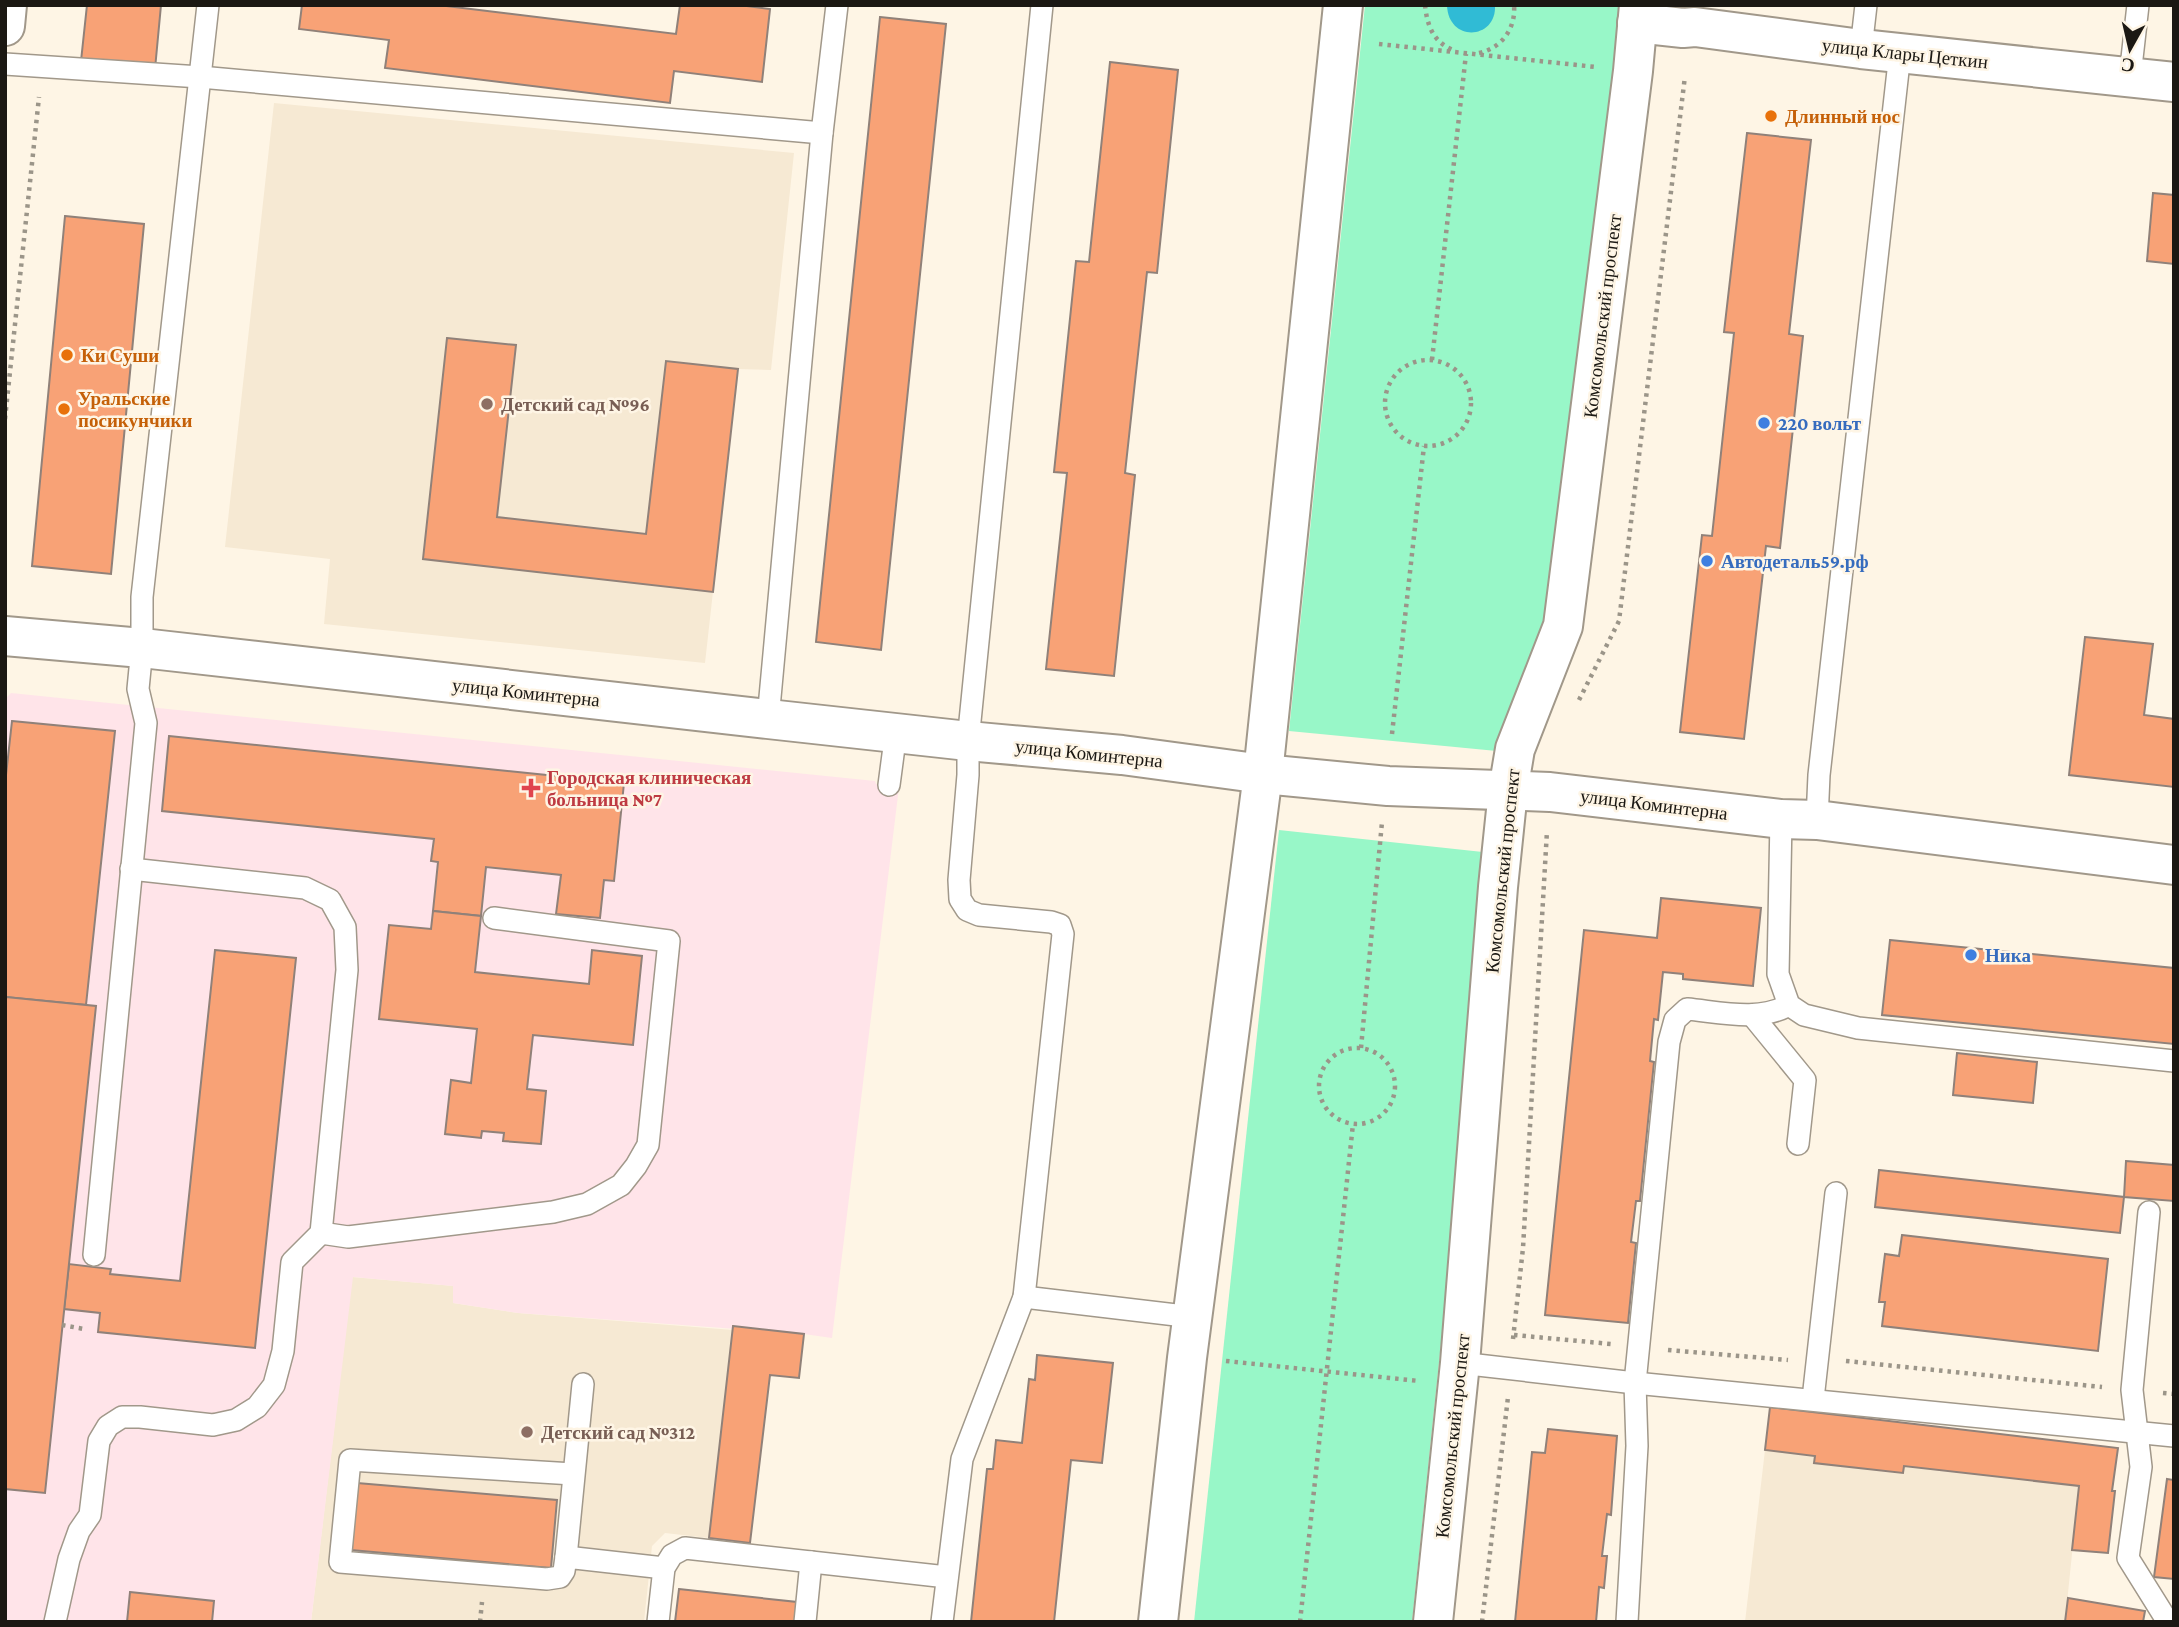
<svg xmlns="http://www.w3.org/2000/svg" width="2179" height="1627" font-family="'Crimson Pro',serif">
	<style>
		.built { fill: #f6e9d3 }
		.medical { fill: #ffe4e9 }
		.green { fill: #98f7c8 }
		.water { fill: #30bbd5 }
		.building { fill: #f8a276; stroke: #908179; stroke-width: 2 }
		.lines { fill: none; stroke-linecap: round; stroke-linejoin: round }
		.service-casing { stroke: #a1988a; stroke-width: 24 }
		.minor-casing { stroke: #a1988a; stroke-width: 42 }
		.tertiary-casing { stroke: #a1988a; stroke-width: 42 }
		.primary-casing { stroke: #a1988a; stroke-width: 42 }
		.path { stroke: #9b9589; stroke-width: 4.5; stroke-dasharray: 3.5 5; stroke-linecap: butt }
		.service { stroke: #fff; stroke-width: 21 }
		.minor { stroke: #fff; stroke-width: 38 }
		.tertiary { stroke: #fff; stroke-width: 38 }
		.primary { stroke: #fff; stroke-width: 38 }
		.food-dot { fill: #e8710a; stroke: #fef5e5; stroke-width: 2.5 }
		.education-dot { fill: #8d6e63; stroke: #fef5e5; stroke-width: 2.5 }
		.shop-dot { fill: #3f7fe0; stroke: #fef5e5; stroke-width: 2.5 }
		.health-dot { fill: #e0444e; stroke: #fef5e5; stroke-width: 2.5 }
		.labels { text-anchor: middle; stroke-width: 5; stroke-linejoin: round; paint-order: stroke }
		.street-label { font-size: 19px; fill: #1b1813; stroke: #fef5e5 }
		.food-label { font-size: 19px; font-weight: bold; fill: #c56008; stroke: #fef5e5; text-anchor: start }
		.education-label { font-size: 19px; font-weight: bold; fill: #785e54; stroke: #fef5e5; text-anchor: start }
		.shop-label { font-size: 19px; font-weight: bold; fill: #366cbe; stroke: #fef5e5; text-anchor: start }
		.health-label { font-size: 19px; font-weight: bold; fill: #be3a42; stroke: #fef5e5; text-anchor: start }
	</style>
	<rect width="100%" height="100%" fill="#fef5e5"/>
	<g class="built">
		<path d="M274 103 794 153 771 370 738 369 705 663 324 624 330 559 225 547Z"/>
		<path d="M352 1277 454 1286 453 1303 518 1313 733 1330 709 1538 665 1533 652 1546 644 1622H311Z"/>
		<path d="M1765 1450 1815 1456 1814 1463 1903 1473 1904 1466 2079 1486 2065 1622H1745Z"/>
	</g>
	<path class="medical" d="M11 693 875 781 876 784 899 787 832 1338 804 1334 518 1313 453 1303V1286L353 1277 311 1622H5V707L6 698Z"/>
	<g class="green">
		<path d="M1365 5H1625L1560 575 1507 752 1289 731Z"/>
		<path d="M1279 830 1492 853 1412 1622H1194Z"/>
	</g>
	<path class="water" d="M1447 5H1495C1497 40 1448 43 1447 5Z"/>
	<g class="building">
		<path d="M87 5H161L155 69 81 61Z"/>
		<path d="M302 5H438L676 34 680 5H739L770 9 762 82 674 71 670 103 385 68 389 40 299 29Z"/>
		<path d="M880 17 946 24 881 650 816 642Z"/>
		<path d="M1110 62 1178 70 1157 273 1147 272 1125 473 1135 475 1114 676 1046 669 1067 473 1054 472 1076 261 1089 262Z"/>
		<path d="M1747 133 1811 140 1789 334 1803 336 1780 548 1766 546 1744 739 1680 732 1702 535 1712 536 1734 333 1724 332Z"/>
		<path d="M2153 193 2174 195V264L2147 261Z"/>
		<path d="M65 216 144 224 111 574 32 566Z"/>
		<path d="M447 338 516 345 497 517 646 534 666 361 738 369 713 592 423 559Z"/>
		<path d="M2085 637 2153 644 2144 715 2174 719V787L2069 775Z"/>
		<path d="M12 721 115 731 86 1005 5 997V784Z"/>
		<path d="M169 736 624 783 614 881 604 880 600 918 556 914 561 875 486 867 481 916 433 911 438 862 431 861 434 839 162 811Z"/>
		<path d="M1661 898 1761 908 1753 986 1683 979V974L1663 972 1658 1020 1654 1019 1650 1061 1654 1062 1640 1201H1636L1631 1242 1636 1243 1628 1323 1545 1315 1584 930 1657 938Z"/>
		<path d="M433 911 481 916 475 972 589 984 592 950 642 956 633 1045 533 1035 527 1089 546 1091 541 1144 503 1141 504 1133 482 1131 481 1138 445 1134 451 1080 471 1083 477 1029 379 1019 389 925 431 929Z"/>
		<path d="M1890 940 2174 968V1044L1882 1015Z"/>
		<path d="M215 950 296 958 255 1348 98 1332 100 1313 64 1309 69 1264 111 1269 110 1274 180 1281Z"/>
		<path d="M6 997 96 1006 45 1493 5 1489Z"/>
		<path d="M1957 1053 2037 1062 2033 1103 1953 1095Z"/>
		<path d="M2126 1161 2174 1165V1201L2124 1197Z"/>
		<path d="M1879 1170 2124 1197 2120 1233 1875 1207Z"/>
		<path d="M1902 1235 2108 1259 2098 1351 1882 1326 1885 1302H1879L1885 1254 1899 1256Z"/>
		<path d="M733 1326 804 1334 799 1378 770 1375 750 1543 709 1538Z"/>
		<path d="M1037 1355 1113 1363 1102 1463 1071 1460 1054 1622H971L987 1469H993L996 1440 1022 1443 1029 1379 1035 1380Z"/>
		<path d="M1770 1407 2118 1448 2112 1491H2115L2108 1553 2072 1550 2079 1486 1904 1466 1903 1473 1814 1463 1815 1456 1765 1450Z"/>
		<path d="M1548 1429 1617 1436 1611 1515 1607 1514 1602 1556H1607L1604 1588 1599 1587 1596 1622H1515L1532 1452 1545 1453Z"/>
		<path d="M2167 1479 2174 1480V1579L2154 1577Z"/>
		<path d="M357 1483 557 1500 551 1568 351 1550Z"/>
		<path d="M679 1589 797 1602 795 1622H675Z"/>
		<path d="M130 1592 214 1601 212 1622H127Z"/>
		<path d="M2068 1598 2145 1611 2143 1622H2065Z"/>
	</g>
	<g class="lines">
		<g class="service-casing">
			<g id="service">
				<path d="M1861 49 1866 5"/>
				<path d="M5 64 200 77 822 133"/>
				<path d="M2130 76 2138 5"/>
				<path d="M768 719 822 133 837 5"/>
				<path d="M889 785 896 732"/>
				<path d="M1781 819 1778 974 1789 1005 1804 1015 1858 1028 2174 1061"/>
				<path d="M1817 820 1819 775 1900 53"/>
				<path d="M1752 1015 1805 1080 1798 1144"/>
				<path d="M2149 1212 2132 1390 2141 1467 2128 1558 2168 1622"/>
				<path d="M321 1233 348 1237 553 1212 587 1204 621 1185 636 1166 648 1145 669 941 494 918"/>
				<path d="M94 1255 146 723 138 689 142 648V597L208 5"/>
				<path d="M1024 1297 1193 1317"/>
				<path d="M1460 1363 1635 1383 2174 1436"/>
				<path d="M1813 1399 1836 1193"/>
				<path d="M573 1474 350 1460 340 1562 547 1579 560 1577 564 1571 566 1557 664 1568"/>
				<path d="M566 1557 583 1384"/>
				<path d="M55 1622 69 1559 79 1531 90 1515 99 1441 108 1426 122 1417H140L213 1425 236 1420 257 1407 274 1385 283 1351 292 1262 321 1233 347 970 345 927 330 900 305 888 131 869"/>
				<path d="M658 1622 664 1568 672 1555 685 1548 947 1577"/>
				<path d="M805 1622 811 1562"/>
				<path d="M942 1622 962 1459 1024 1297 1063 934 1060 925 1051 922 979 915 967 910 960 899 959 880 968 775V741L1042 5"/>
				<path d="M1627 1622 1637 1446 1635 1383 1669 1042 1675 1020 1687 1009C1720 1012 1759 1022 1789 1005"/>
			</g>
		</g>
		<g class="minor-casing">
			<g id="minor">
				<path d="M1637 23 1683 28 1695 27 1861 49 2174 82"/>
				<path d="M5 636 142 648 768 719 968 741 1122 755 1263 774 1388 786 1550 792 1781 819 1817 820 2174 865"/>
			</g>
		</g>
		<g class="tertiary-casing">
			<g id="tertiary">
				<path d="M1158 1622 1187 1358 1263 774 1343 5"/>
				<path d="M1433 1622 1460 1363 1498 887 1508 791 1515 749 1563 626 1633 71 1639 5"/>
			</g>
		</g>
		<g class="primary-casing">
			<path id="primary" d="M5 26 7 5"/>
		</g>
		<g class="path">
			<path d="M1425 5C1427 25 1433 42 1453 50"/>
			<path d="M1379 44 1596 67"/>
			<path d="M1479 53C1502 48 1516 28 1514 5"/>
			<circle cx="1428" cy="403" r="43"/>
			<path d="M1432 360 1466 54"/>
			<path d="M5 419 39 97"/>
			<path d="M1579 700 1619 621 1685 76"/>
			<path d="M1392 734 1424 446"/>
			<path d="M1361 1048 1382 822"/>
			<circle cx="1357" cy="1086" r="38"/>
			<path d="M62 1325 84 1329"/>
			<path d="M1514 1335 1611 1344"/>
			<path d="M1513 1339 1523 1248 1547 831"/>
			<path d="M1668 1350 1788 1360"/>
			<path d="M1226 1361 1419 1381"/>
			<path d="M1846 1361 2102 1387"/>
			<path d="M2163 1393 2174 1394"/>
			<path d="M480 1622 482 1602"/>
			<path d="M1300 1622 1353 1124"/>
			<path d="M1482 1622 1508 1397"/>
		</g>
		<use href="#service" class="service"/>
		<use href="#minor" class="minor"/>
		<use href="#tertiary" class="tertiary"/>
		<use href="#primary" class="primary"/>
	</g>
	<g class="food-dot">
		<circle cx="1771" cy="116" r="7"/>
		<circle cx="67" cy="355" r="7"/>
		<circle cx="64" cy="409" r="7"/>
	</g>
	<g class="education-dot">
		<circle cx="487" cy="404" r="7"/>
		<circle cx="527" cy="1432" r="7"/>
	</g>
	<g class="shop-dot">
		<circle cx="1764" cy="423" r="7"/>
		<circle cx="1707" cy="561" r="7"/>
		<circle cx="1971" cy="955" r="7"/>
	</g>
	<path class="health-dot" d="M527.5 777.5h7v7h7v7h-7v7h-7v-7h-7v-7h7z"/>
	<g class="labels">
		<g class="street-label">
			<text transform="translate(1905 53) rotate(6)" y="7">улица Клары Цеткин</text>
			<text transform="translate(1602 316) rotate(-83)" y="7">Комсомольский проспект</text>
			<text transform="translate(526 692) rotate(6)" y="7">улица Коминтерна</text>
			<text transform="translate(1089 753) rotate(6)" y="7">улица Коминтерна</text>
			<text transform="translate(1654 804) rotate(7)" y="7">улица Коминтерна</text>
			<text transform="translate(1502 871) rotate(-84)" y="7">Комсомольский проспект</text>
			<text transform="translate(1452 1436) rotate(-84)" y="7">Комсомольский проспект</text>
		</g>
		<g class="food-label">
			<text x="1785" y="123">Длинный нос</text>
			<text x="81" y="362">Ки Суши</text>
			<text x="78" y="405">Уральские<tspan x="78" dy="22">посикунчики</tspan></text>
		</g>
		<g class="education-label">
			<text x="501" y="411">Детский сад №96</text>
			<text x="541" y="1439">Детский сад №312</text>
		</g>
		<g class="shop-label">
			<text x="1778" y="430">220 вольт</text>
			<text x="1721" y="568">Автодеталь59.рф</text>
			<text x="1985" y="962">Ника</text>
		</g>
		<g class="health-label">
			<text x="547" y="784">Городская клиническая<tspan x="547" dy="22">больница №7</tspan></text>
		</g>
	</g>
	<rect width="2179" height="1627" fill="none" stroke="#1b1813" stroke-width="14"/>
	<g transform="translate(2130 49) rotate(188)" stroke="#fef5e5" stroke-width="5" paint-order="stroke">
	<path d="M0-5L12 26L0 18L-12 26Z" fill="#1b1813"/>
	<text y="-10" font-size="19" font-weight="bold" text-anchor="middle" fill="#1b1813">С</text>
	</g>
</svg>
